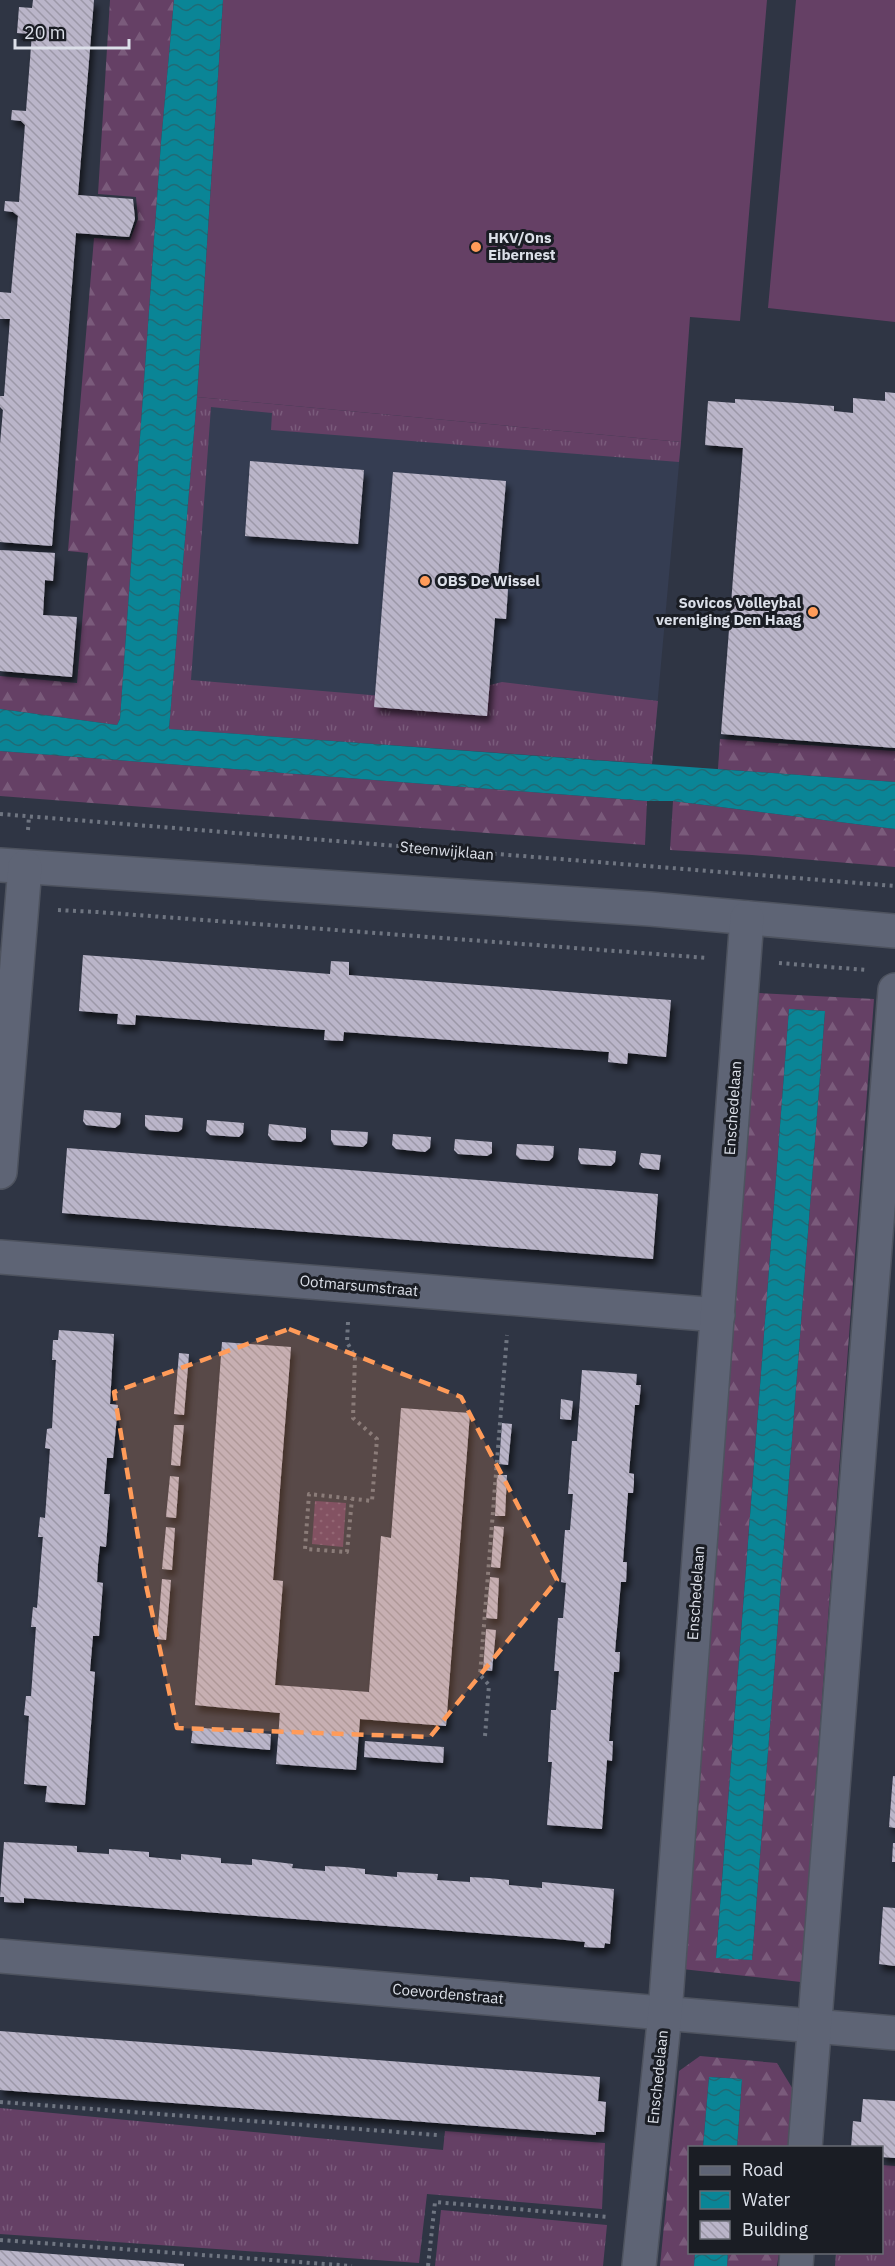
<svg xmlns="http://www.w3.org/2000/svg" width="895" height="2266" font-family="'IBM Plex Sans',sans-serif">
	<style>
		.built { fill: #353d52 }
		.grass { fill: url(#grass-tufts) }
		.forest { fill: url(#forest-firs); fill-rule: evenodd }
		.park { fill: url(#park-dots) }
		.pitch { fill: #654065 }
		.water { fill: url(#water-waves) }
		.building { fill: url(#building-back-hatch); filter: url(#shadow) }
		.lines { fill: none; stroke-linecap: round; stroke-linejoin: round }
		.minor-casing { stroke: #4e535f; stroke-width: 36 }
		.path { stroke: #6f7581; stroke-width: 4; stroke-dasharray: 3 4.5; stroke-linecap: butt }
		.minor { stroke: #5e6475; stroke-width: 33 }
		.marked { fill: #ff9b59; fill-opacity: 0.2; stroke: #ff9b59; stroke-width: 4.5; stroke-dasharray: 12 8; stroke-linejoin: round }
		.poi-dot { fill: #ff9b59; stroke: #1a1d24; stroke-width: 2 }
		.labels { text-anchor: middle; stroke-width: 6; stroke-linejoin: round; paint-order: stroke }
		.poi-label { font-size: 15px; font-weight: bold; fill: #dce0e9; stroke: #1a1d24; text-anchor: start }
		.street-label { font-size: 15px; fill: #dce0e9; stroke: #1a1d24 }
	</style>
	<defs>
		<pattern id="grass-tufts" width="24" height="20" patternUnits="userSpaceOnUse" patternTransform="scale(1.5)"><rect width="24" height="20" fill="#654065"/><path d="M3 7l-1-3M5 7V3M7 7l1-3M15 17l-1-3M17 17v-4M19 17l1-3" fill="none" stroke="#7a5b7b"/></pattern>
		<pattern id="forest-firs" width="22" height="20" patternUnits="userSpaceOnUse" patternTransform="scale(1.5)"><rect width="22" height="20" fill="#654065"/><path d="M5 1l3.5 6h-7zM16 11l3.5 6h-7z" fill="#7a5b7b"/></pattern>
		<pattern id="park-dots" width="8" height="8" patternUnits="userSpaceOnUse" patternTransform="scale(1.5)"><rect width="8" height="8" fill="#654065"/><path d="M2 2h.1M6 6h.1" fill="none" stroke="#7a5b7b" stroke-width="1.8" stroke-linecap="round"/></pattern>
		<pattern id="water-waves" width="16" height="10" patternUnits="userSpaceOnUse" patternTransform="scale(1.5)"><rect width="16" height="10" fill="#0a8596"/><path d="M0 5q4-4 8 0t8 0" fill="none" stroke="#206b76"/></pattern>
		<pattern id="building-back-hatch" width="6" height="6" patternUnits="userSpaceOnUse" patternTransform="scale(1.5)"><rect width="6" height="6" fill="#bab5c9"/><path d="M-1 5l2 2M0 0l6 6M5-1l2 2" fill="none" stroke="#9c98a8"/></pattern>
		<filter id="shadow"><feDropShadow dx="3.5" dy="6" stdDeviation="3" flood-color="#0009"/></filter>
	</defs>
	<rect width="100%" height="100%" fill="#2f3544"/>
	<path class="built" d="M197 397 681 442 652 764 169 729Z"/>
	<g class="grass">
		<path d="M197 397 681 442 679 462 271 430 272 413 211 407 191 680 430 700 502 682 658 701 652 764 169 729Z"/>
		<path d="M0 2108 443 2150 445 2131 605 2143 602 2209 427 2194 419 2263 0 2234Z"/>
		<path d="M882 2165 895 2166V2266H835L836 2253 882 2252Z"/>
		<path d="M441 2210 607 2225 603 2266H435Z"/>
	</g>
	<g class="forest">
		<path d="M110 0H174L161 142 120 719 117 725 0 709V676L77 683 88 553 68 551 94 238 130 240 138 219 136 197 98 194Z"/>
		<path d="M720 739 895 751V782L718 769Z"/>
		<path d="M0 751 647 801 645 845 0 796Z"/>
		<path d="M673 801 895 829V867L752 855 670 850Z"/>
		<path d="M759 993 874 999 801 1982 682 1969ZM789 1009 825 1011 752 1960 716 1957Z"/>
		<path d="M700 2056 777 2063 794 2091 789 2147H737L742 2079 709 2077 703 2147 690 2148V2252L695 2253 694 2266H660L679 2071Z"/>
		<path d="M728 2253H779L777 2266H727Z"/>
	</g>
	<path class="park" d="M315 1501 346 1503 343 1547 312 1544Z"/>
	<g class="pitch">
		<path d="M223 0H767L740 321 690 317 681 442 197 397Z"/>
		<path d="M796 0H895V322L768 308Z"/>
	</g>
	<g class="water">
		<path d="M174 0H223L197 397 169 729 895 782V829L673 801H647L0 751V709L117 725 120 719 161 142Z"/>
		<path d="M789 1009 825 1011 752 1960 716 1958Z"/>
		<path d="M709 2077 742 2079 737 2147H703Z"/>
		<path d="M695 2253H728L727 2266H694Z"/>
	</g>
	<g class="building">
		<path d="M33 0H94L78 195 133 199 135 219 129 237 76 233 52 546 0 542V444L3 410 0 407V396H4L10 319H0V292L11 293 18 216 13 212 4 211 5 201 19 202 25 125 21 121 11 120 12 110 26 111 32 34 17 33 19 7 32 8Z"/>
		<path d="M885 392 895 393V748L721 734 743 448 705 445 708 401 735 403V399L797 403 834 406V411L853 413V398L885 401Z"/>
		<path d="M250 461 364 470 358 544 245 536Z"/>
		<path d="M393 472 506 481 497 588 508 589 506 619 495 618 487 716 374 707Z"/>
		<path d="M0 550 55 553 53 581 45 580 43 615 77 617 72 677 0 671Z"/>
		<path d="M83 955 330 974 331 961 349 962V975L671 1000 666 1057 628 1053 627 1064 608 1062 609 1052 344 1032 343 1041 324 1040 325 1030 136 1015 135 1025 117 1024 118 1014 79 1011Z"/>
		<path d="M84 1110 121 1113 120 1124 115 1128 86 1125 83 1121Z"/>
		<path d="M145 1115 183 1118 182 1129 178 1132 149 1130 145 1126Z"/>
		<path d="M207 1120 244 1123 243 1133 239 1137 210 1135 206 1131Z"/>
		<path d="M269 1124 306 1128V1138L301 1142 272 1140 268 1135Z"/>
		<path d="M331 1130 368 1132 367 1143 363 1147 334 1145 331 1140Z"/>
		<path d="M393 1134 431 1137 430 1148 425 1152 396 1149 392 1145Z"/>
		<path d="M455 1139 492 1142V1153L487 1156 458 1154 454 1150Z"/>
		<path d="M517 1144 554 1146 553 1157 549 1161 520 1159 516 1155Z"/>
		<path d="M67 1148 658 1194 653 1259 62 1213Z"/>
		<path d="M579 1148 616 1151 615 1162 611 1166 581 1164 578 1159Z"/>
		<path d="M641 1153 661 1155 659 1170 643 1168 639 1164Z"/>
		<path d="M59 1330 114 1334 110 1404 118 1405 113 1458H107L104 1494H110L106 1547 100 1546 98 1564 97 1582 103 1583 99 1636H93L90 1671 95 1672 85 1805 45 1802 47 1786 24 1784 29 1716 24 1715 26 1696H31L36 1627H31L33 1607 37 1608 41 1559 43 1537H38L40 1517 45 1518 50 1449 45 1448 47 1429 52 1428 56 1360H52L53 1340H58Z"/>
		<path d="M222 1342 291 1347 273 1580 283 1581 275 1685 369 1692 381 1536 391 1538 401 1408 470 1413 446 1726 360 1719 356 1770 276 1764 280 1713 195 1705Z"/>
		<path d="M179 1353 189 1354 184 1415 174 1414Z"/>
		<path d="M582 1370 637 1374 636 1385H641L639 1405H635L629 1473 634 1474V1482L633 1493H628L623 1562H627L626 1582H621L615 1652H620L619 1672H614L609 1741H613L612 1761 607 1760 602 1829 547 1825 552 1762H548L551 1710H556L559 1671H554L558 1618H563L566 1583 561 1582 565 1530H570L573 1494H568L572 1441H577Z"/>
		<path d="M561 1399 573 1401 571 1420 560 1419Z"/>
		<path d="M502 1423 512 1424 508 1465 499 1464Z"/>
		<path d="M174 1425H184L180 1466 171 1465Z"/>
		<path d="M497 1475H507L505 1516H495Z"/>
		<path d="M170 1476 179 1477 176 1518 166 1517Z"/>
		<path d="M494 1526 504 1527 500 1568 491 1567Z"/>
		<path d="M166 1527 175 1528 172 1570 162 1569Z"/>
		<path d="M490 1577 499 1578 497 1619 486 1618Z"/>
		<path d="M162 1579 171 1580 166 1640 157 1639Z"/>
		<path d="M486 1629 496 1630 492 1671 483 1670Z"/>
		<path d="M193 1727 271 1734 270 1750 191 1743Z"/>
		<path d="M365 1741 444 1747 443 1763 364 1757Z"/>
		<path d="M893 1776H895V1828L889 1827Z"/>
		<path d="M4 1842 77 1846V1852L109 1854V1849L149 1852V1857L181 1860V1854L221 1858V1863L252 1865V1859L293 1864 292 1868 325 1871V1866L345 1867 365 1869V1874L397 1877V1872L438 1874 437 1880 470 1882V1877L489 1878 509 1880V1885L542 1888V1882L614 1889 610 1944 605 1943 604 1948 584 1947 585 1942 556 1939 24 1898V1903L4 1902V1897H0Z"/>
		<path d="M893 1843H895V1862H892Z"/>
		<path d="M883 1907 895 1908V1966L879 1964Z"/>
		<path d="M0 2031 600 2077 598 2101 606 2102 604 2132H596V2135L0 2090Z"/>
		<path d="M863 2099 895 2101V2158L882 2157V2148H851L853 2121 861 2122Z"/>
		<path d="M0 2250 184 2264V2266H0Z"/>
	</g>
	<g class="lines">
		<g class="minor-casing">
			<g id="minor">
				<path d="M0 865 650 909 895 931"/>
				<path d="M0 1172 25 867"/>
				<path d="M0 1257 718 1315"/>
				<path d="M0 1956 895 2033"/>
				<path d="M805 2148 895 990"/>
				<path d="M639 2266 665 2013 747 918"/>
				<path d="M796 2266 797 2252"/>
			</g>
		</g>
		<g class="path">
			<path d="M0 814 895 886"/>
			<path d="M28 830 29 816"/>
			<path d="M58 910 97 912 708 958"/>
			<path d="M779 963 867 970"/>
			<path d="M348 1322 347 1342 355 1357 353 1418 377 1439 372 1501 309 1494 305 1549 347 1552 352 1499"/>
			<path d="M485 1736 489 1685 480 1675 507 1335"/>
			<path d="M0 2102 437 2135"/>
			<path d="M0 2240 352 2266"/>
			<path d="M428 2266 435 2202 609 2217"/>
		</g>
		<use href="#minor" class="minor"/>
	</g>
	<path class="marked" d="M289 1329 461 1397 557 1580 430 1737 177 1728 146 1585 114 1392Z"/>
	<g class="poi-dot">
		<circle cx="476" cy="247" r="6"/>
		<circle cx="425" cy="581" r="6"/>
		<circle cx="813" cy="612" r="6"/>
	</g>
	<g class="labels">
		<g class="poi-label">
			<text x="488" y="243">HKV/Ons<tspan x="488" dy="17">Eibernest</tspan></text>
			<text x="437" y="586">OBS De Wissel</text>
			<text x="801" y="608" text-anchor="end">Sovicos Volleybal<tspan x="801" dy="17">vereniging Den Haag</tspan></text>
		</g>
		<g class="street-label">
			<text transform="translate(447 851) rotate(5)" y="5">Steenwijklaan</text>
			<text transform="translate(733 1108) rotate(-86)" y="5">Enschedelaan</text>
			<text transform="translate(359 1286) rotate(5)" y="5">Ootmarsumstraat</text>
			<text transform="translate(696 1593) rotate(-86)" y="5">Enschedelaan</text>
			<text transform="translate(448 1994) rotate(5)" y="5">Coevordenstraat</text>
			<text transform="translate(658 2077) rotate(-84)" y="5">Enschedelaan</text>
		</g>
	</g>
	<rect x="688" y="2146" width="195" height="108" fill="#1a1d24" stroke="#686b73" stroke-width="1.5"/>
	<rect x="700" y="2166" width="30" height="9" fill="#5e6475" stroke="#686b73" stroke-width="1.5"/>
	<text x="742" y="2176" font-size="18" fill="#dce0e9">Road</text>
	<rect x="700" y="2191" width="30" height="18" fill="url(#water-waves)" stroke="#686b73" stroke-width="1.5"/>
	<text x="742" y="2206" font-size="18" fill="#dce0e9">Water</text>
	<rect x="700" y="2221" width="30" height="18" fill="url(#building-back-hatch)" stroke="#686b73" stroke-width="1.5"/>
	<text x="742" y="2236" font-size="18" fill="#dce0e9">Building</text>
	<path d="M15 39v9h114v-9" fill="none" stroke="#dce0e9" stroke-width="3"/>
	<text x="24" y="39" font-size="18" fill="#dce0e9" stroke="#1a1d24" stroke-width="4.5" paint-order="stroke">20 m</text>
</svg>
